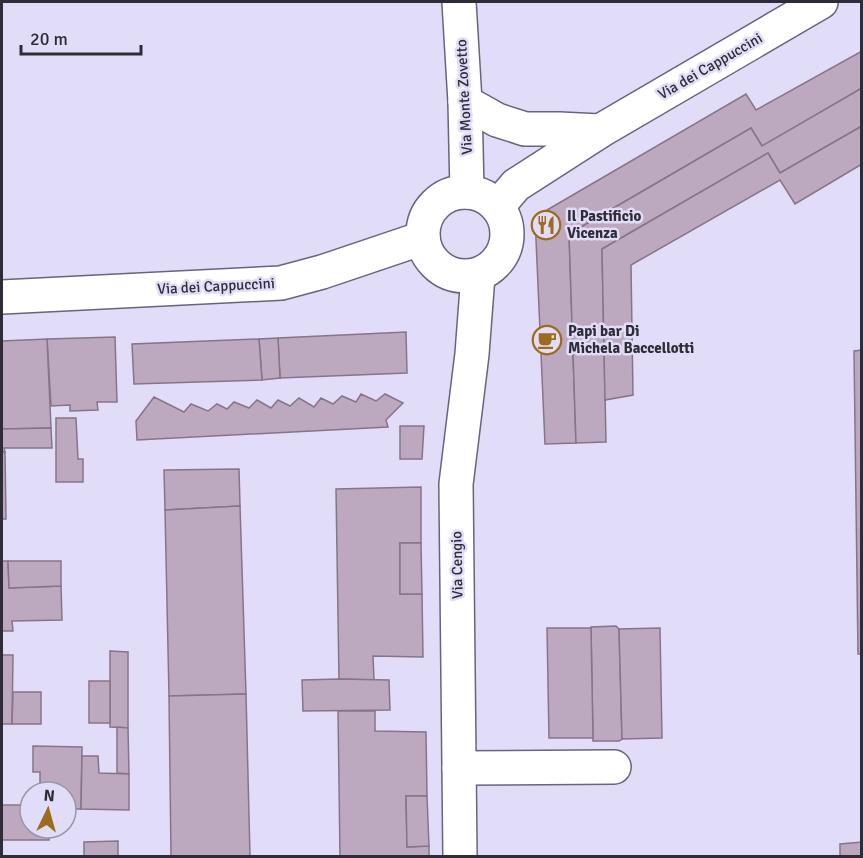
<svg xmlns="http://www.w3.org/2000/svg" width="863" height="858" font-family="Signika,sans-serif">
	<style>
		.building { fill: #bda9bf; stroke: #877489; stroke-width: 1.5 }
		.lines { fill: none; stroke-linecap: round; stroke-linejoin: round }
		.minor-casing { stroke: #69647c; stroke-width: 36 }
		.minor { stroke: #fff; stroke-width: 33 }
		.labels { text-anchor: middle; stroke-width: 5; stroke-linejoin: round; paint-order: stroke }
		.street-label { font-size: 15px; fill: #2e2c37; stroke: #e1dcf8 }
		.poi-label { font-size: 15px; font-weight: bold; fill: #2e2c37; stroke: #e1dcf8; text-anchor: start }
	</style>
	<rect width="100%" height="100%" fill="#e1dcf8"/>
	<g class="building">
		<path d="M862 51V88L762 146 751 128 569 234 576 443 545 444 535 217 746 94 756 110Z"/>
		<path d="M862 88V126L780 173 768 153 602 249 606 442 576 443 569 234 751 128 762 146Z"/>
		<path d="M862 126V164L795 204 780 180 631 265 633 395 605 400 602 249 768 153 780 173Z"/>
		<path d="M406 332 407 373 280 378 278 338Z"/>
		<path d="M115 337 117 402H97L98 410 70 411V405L51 406 47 339Z"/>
		<path d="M278 338 280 378 262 380 259 339Z"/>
		<path d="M47 339 51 428 2 429V341Z"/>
		<path d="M259 339 262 380 134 384 132 344Z"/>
		<path d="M862 350V654H858L854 351Z"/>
		<path d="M361 394 376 401 385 394 403 403 386 420 388 427 137 440 136 421 154 397 184 412 191 404 208 411 217 404 227 409 234 402 249 408 257 400 271 408 278 400 290 406 299 398 314 407 321 398 333 404 342 396 356 402Z"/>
		<path d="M56 418H76L78 459H83V482H56Z"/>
		<path d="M400 426H424L422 459H400Z"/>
		<path d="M51 428 52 448H4L5 452H2V429Z"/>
		<path d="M2 452H5L6 519H2Z"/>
		<path d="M239 469 240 506 165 510 164 470Z"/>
		<path d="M421 487V543H400V594H422L423 657 373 656 374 680 339 679 336 489Z"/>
		<path d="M240 506 246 694 169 696 165 510Z"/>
		<path d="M400 543H421L422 594H400Z"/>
		<path d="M2 561H8L9 588 61 586 62 620 12 621 13 631H2Z"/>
		<path d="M8 561H61V586L9 588Z"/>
		<path d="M616 626 619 629 622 739 619 741H593L591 627Z"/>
		<path d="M547 628H591L593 738H549Z"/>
		<path d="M660 628 662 738 622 739 619 629Z"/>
		<path d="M110 651 128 652V728L110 727Z"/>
		<path d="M2 655H13L12 724H2Z"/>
		<path d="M339 679 389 680 390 710 303 711 302 680Z"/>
		<rect x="89" y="681" width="21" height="42"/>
		<path d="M13 692H41V724H12Z"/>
		<path d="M246 694 250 856H171L169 696Z"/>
		<path d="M338 711H375V731L426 732 427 796H406L407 847 429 846V856H340Z"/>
		<path d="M117 727 128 728 129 774 117 773Z"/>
		<path d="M33 746 82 747 81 809H66V792H40V772H33Z"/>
		<path d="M82 756H98L99 773 129 774V810L81 809Z"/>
		<path d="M406 796H427L429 846 407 847Z"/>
		<path d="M2 805H30V828H49V840H2Z"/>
		<path d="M118 841V856H84V842Z"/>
		<path d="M862 842V856H840V844Z"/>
	</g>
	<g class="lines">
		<g class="minor-casing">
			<g id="minor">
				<path d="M459 2 465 102 467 192"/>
				<path d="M465 102 497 120 525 129H559L600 131"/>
				<circle cx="465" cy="234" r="42"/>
				<path d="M498 206 516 185 600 131 821 2"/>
				<path d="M2 297 281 283 322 272 423 238"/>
				<path d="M459 768 614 767"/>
				<path d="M460 856 456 484 472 354 478 275"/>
			</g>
		</g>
		<use href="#minor" class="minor"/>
	</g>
	<defs>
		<g id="restaurant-ring" transform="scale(1.5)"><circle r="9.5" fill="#e1dcf8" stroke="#9c6b1e" stroke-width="1.5"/><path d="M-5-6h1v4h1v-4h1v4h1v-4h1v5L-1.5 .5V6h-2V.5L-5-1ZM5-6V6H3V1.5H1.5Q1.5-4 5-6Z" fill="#9c6b1e"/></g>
		<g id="cafe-ring" transform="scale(1.5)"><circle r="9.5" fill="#e1dcf8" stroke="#9c6b1e" stroke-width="1.5"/><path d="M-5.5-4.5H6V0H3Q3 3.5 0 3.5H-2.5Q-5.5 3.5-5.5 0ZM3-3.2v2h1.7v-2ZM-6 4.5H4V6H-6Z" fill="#9c6b1e"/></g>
	</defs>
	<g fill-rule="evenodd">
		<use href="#restaurant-ring" x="546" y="225"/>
		<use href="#cafe-ring" x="547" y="340"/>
	</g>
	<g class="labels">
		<g class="street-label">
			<text transform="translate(710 66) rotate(-30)" y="5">Via dei Cappuccini</text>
			<text transform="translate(464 97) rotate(-93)" y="5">Via Monte Zovetto</text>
			<text transform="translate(216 286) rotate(-3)" y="5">Via dei Cappuccini</text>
			<text transform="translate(457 565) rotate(-91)" y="5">Via Cengio</text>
		</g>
		<g class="poi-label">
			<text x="567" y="221">Il Pastificio<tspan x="567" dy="17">Vicenza</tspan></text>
			<text x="568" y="336">Papi bar Di<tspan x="568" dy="17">Michela Baccellotti</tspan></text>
		</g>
	</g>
	<rect width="863" height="858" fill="none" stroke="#2e2c37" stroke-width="6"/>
	<g transform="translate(48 810) rotate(5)"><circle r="28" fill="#e1dcf8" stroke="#9996ab" stroke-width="1.5"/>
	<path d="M0-4.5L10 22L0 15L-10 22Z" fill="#9c6b1e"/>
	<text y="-9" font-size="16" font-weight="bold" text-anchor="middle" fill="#2e2c37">N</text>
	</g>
	<path d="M21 45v9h120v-9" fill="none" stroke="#2e2c37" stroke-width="3"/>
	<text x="30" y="45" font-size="18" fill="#2e2c37" stroke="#e1dcf8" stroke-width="4.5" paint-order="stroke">20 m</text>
</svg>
